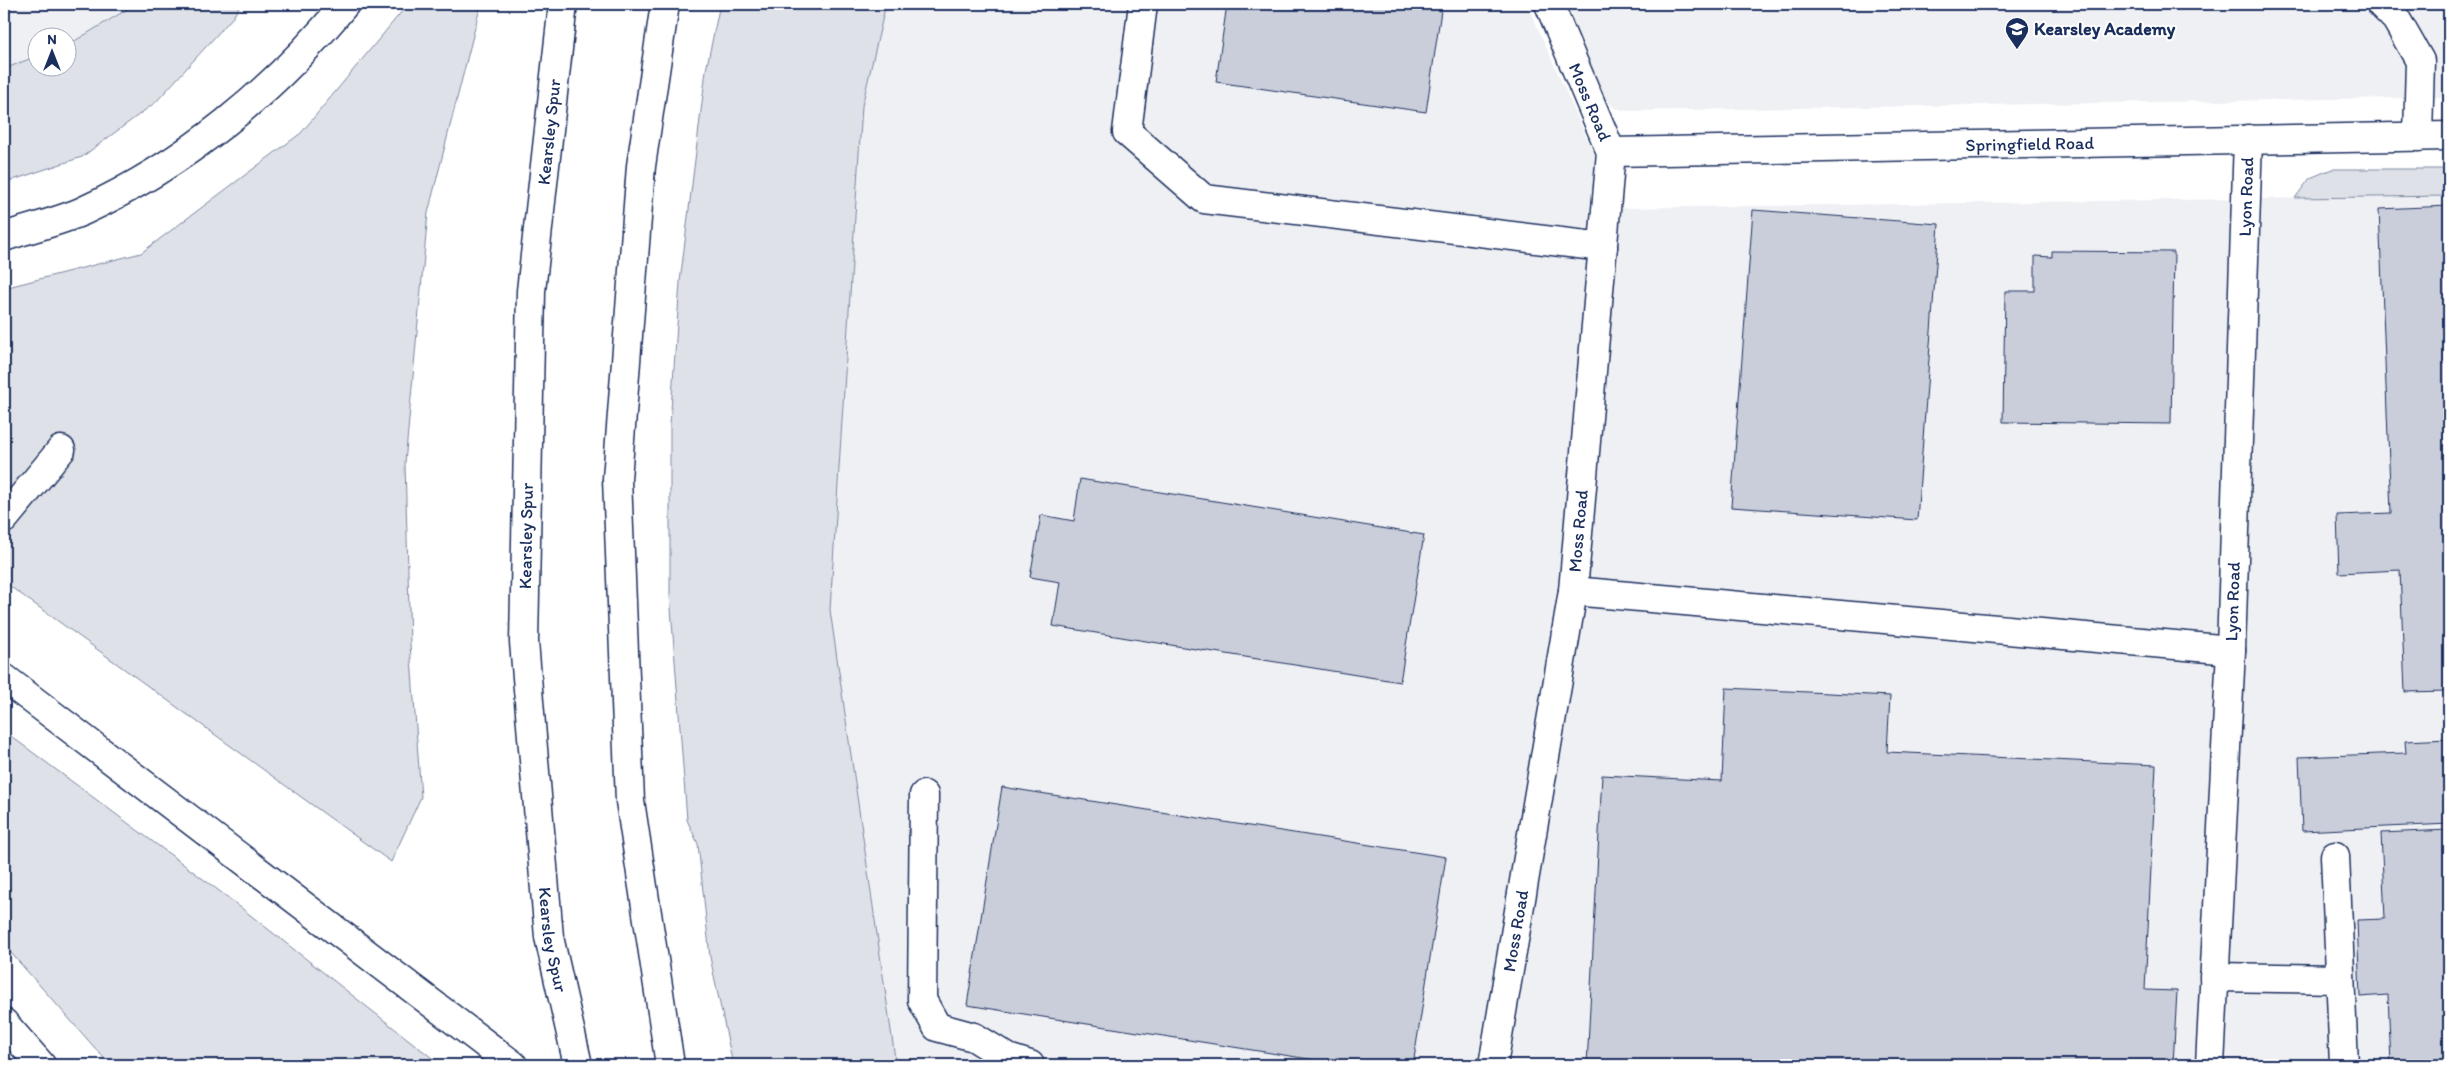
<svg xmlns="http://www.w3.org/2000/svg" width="2453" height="1069" font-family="Itim,sans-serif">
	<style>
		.built { fill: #eff0f4 }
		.green { fill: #dee1e7; stroke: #7c88a2 }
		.building { fill: #caceda; stroke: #1b2f5e }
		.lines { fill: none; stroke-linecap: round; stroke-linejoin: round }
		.minor-casing { stroke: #1b2f5e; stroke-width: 31 }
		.highway-casing { stroke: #1b2f5e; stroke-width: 31 }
		.minor { stroke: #fff; stroke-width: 28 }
		.highway { stroke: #fff; stroke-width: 28 }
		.labels { text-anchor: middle; stroke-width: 4; stroke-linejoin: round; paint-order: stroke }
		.poi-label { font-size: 18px; font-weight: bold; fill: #1b2f5e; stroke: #fff; text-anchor: start }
		.street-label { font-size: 18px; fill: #1b2f5e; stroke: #fff }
	</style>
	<rect width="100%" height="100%" fill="#fff"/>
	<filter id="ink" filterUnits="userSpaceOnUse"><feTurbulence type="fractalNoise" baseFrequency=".02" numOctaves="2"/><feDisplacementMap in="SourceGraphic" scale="10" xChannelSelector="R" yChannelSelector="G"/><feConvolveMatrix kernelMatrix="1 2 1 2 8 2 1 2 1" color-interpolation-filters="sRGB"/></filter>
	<g filter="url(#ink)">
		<g class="built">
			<path d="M4 4H136L68 45V38H38L37 56 4 69Z"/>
			<path d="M886 4H1527L1618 208 2449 196V1065H896L830 610 862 106Z"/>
			<path d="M1565 4H2449V97L1628 111 1614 108 1603 96Z"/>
		</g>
		<g class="green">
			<path d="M136 4H241L233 17 156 102 82 157 4 183V69L37 56 38 68H68V45Z"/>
			<path d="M408 4H481L428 213 405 463 410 644 421 797 391 862 4 582V288L141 253 301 133Z"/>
			<path d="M720 4H886L862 106 830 610 896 1065H733L710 957 698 844 687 820 670 595V424L680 282 706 70Z"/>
			<path d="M2332 169H2449V196L2295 198 2310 178Z"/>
			<path d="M4 731 226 896 441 1065H110L4 945Z"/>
		</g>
		<g class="building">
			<path d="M1227 4H1442L1426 112 1216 82Z"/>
			<path d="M2449 206V691L2405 692 2400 570 2339 573 2337 515 2391 513 2379 209Z"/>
			<path d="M1753 210 1939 224 1917 520 1731 507Z"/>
			<path d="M2052 251 2174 252 2171 424 2003 422 2005 291H2035V256L2052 257Z"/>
			<path d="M1080 479 1424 535 1400 682 1053 626 1060 582 1030 577 1041 515 1074 521Z"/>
			<path d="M1726 688 1890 696 1887 752 2156 765 2145 990 2177 991 2173 1065H1587L1602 775 1722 781Z"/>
			<path d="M2449 739V824L2302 831 2299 757 2406 753 2405 741Z"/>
			<path d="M1002 787 1446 857 1413 1065H1347L967 1005Z"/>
			<path d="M2449 830V1065H2391L2388 995 2360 997 2357 920 2385 919 2381 833Z"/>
		</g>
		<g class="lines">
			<g class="minor-casing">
				<g id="minor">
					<path d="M1143 4 1127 132 1204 199 1603 247"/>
					<path d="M2381 4 2396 19 2420 61 2418 137"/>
					<path id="s1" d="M1611 152 2449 136"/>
					<path d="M4 519 61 450"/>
					<path d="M1573 591 2231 650"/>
					<path d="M924 795 922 1000 937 1027 974 1037 1008 1058 1030 1065"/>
					<path d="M2335 856 2344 1065"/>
					<path d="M2214 977 2340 979"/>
					<path id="s2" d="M1493 1065 1573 591 1611 152 1549 4"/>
					<path id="s3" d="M2210 1065 2231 650 2248 139"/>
				</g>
			</g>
			<g class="highway-casing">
				<g id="highway">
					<path id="s4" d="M563 4 531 291 524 642 549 937 578 1065"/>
					<path d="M665 4 641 166 617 479 630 801 670 1065"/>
					<path d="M4 237C30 228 58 222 83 211 185 164 275 90 345 4"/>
					<path d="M4 678 513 1065"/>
					<path d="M4 1023 41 1065"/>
				</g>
			</g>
			<use href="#minor" class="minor"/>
			<use href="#highway" class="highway"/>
		</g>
	</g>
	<defs>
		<g id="school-pin" transform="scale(1.25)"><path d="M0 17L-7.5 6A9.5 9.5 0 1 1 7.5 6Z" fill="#1b2f5e" stroke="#fff"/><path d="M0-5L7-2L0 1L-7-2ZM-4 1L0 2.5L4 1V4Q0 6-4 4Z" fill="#fff"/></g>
	</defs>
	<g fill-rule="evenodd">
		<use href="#school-pin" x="2017" y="29"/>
	</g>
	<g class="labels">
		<g class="poi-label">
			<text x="2034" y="35">Kearsley Academy</text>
		</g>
		<g class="street-label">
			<text transform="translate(1590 102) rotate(67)" y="6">Moss Road</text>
			<text transform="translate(549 132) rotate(-84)" y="6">Kearsley Spur</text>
			<text dy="6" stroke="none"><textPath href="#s1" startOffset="419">Springfield Road</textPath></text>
			<text dy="6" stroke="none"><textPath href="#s3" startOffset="869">Lyon Road</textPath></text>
			<text dy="6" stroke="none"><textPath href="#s2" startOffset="541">Moss Road</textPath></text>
			<text transform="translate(526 536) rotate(-89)" y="6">Kearsley Spur</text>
			<text dy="6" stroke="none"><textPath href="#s3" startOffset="464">Lyon Road</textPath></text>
			<text dy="6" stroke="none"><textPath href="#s2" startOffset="136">Moss Road</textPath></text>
			<text dy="6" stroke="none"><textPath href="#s4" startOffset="939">Kearsley Spur</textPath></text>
		</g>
	</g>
	<rect width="2453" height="1069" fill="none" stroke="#fff" stroke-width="20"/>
	<rect x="10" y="10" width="2433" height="1049" fill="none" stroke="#1b2f5e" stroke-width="2" filter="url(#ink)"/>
	<g transform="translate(52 52)"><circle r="24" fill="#ffffff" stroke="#a4acbf"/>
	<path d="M0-4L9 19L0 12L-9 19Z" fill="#1b2f5e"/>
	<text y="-8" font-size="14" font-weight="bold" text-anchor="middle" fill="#1b2f5e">N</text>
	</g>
</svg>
